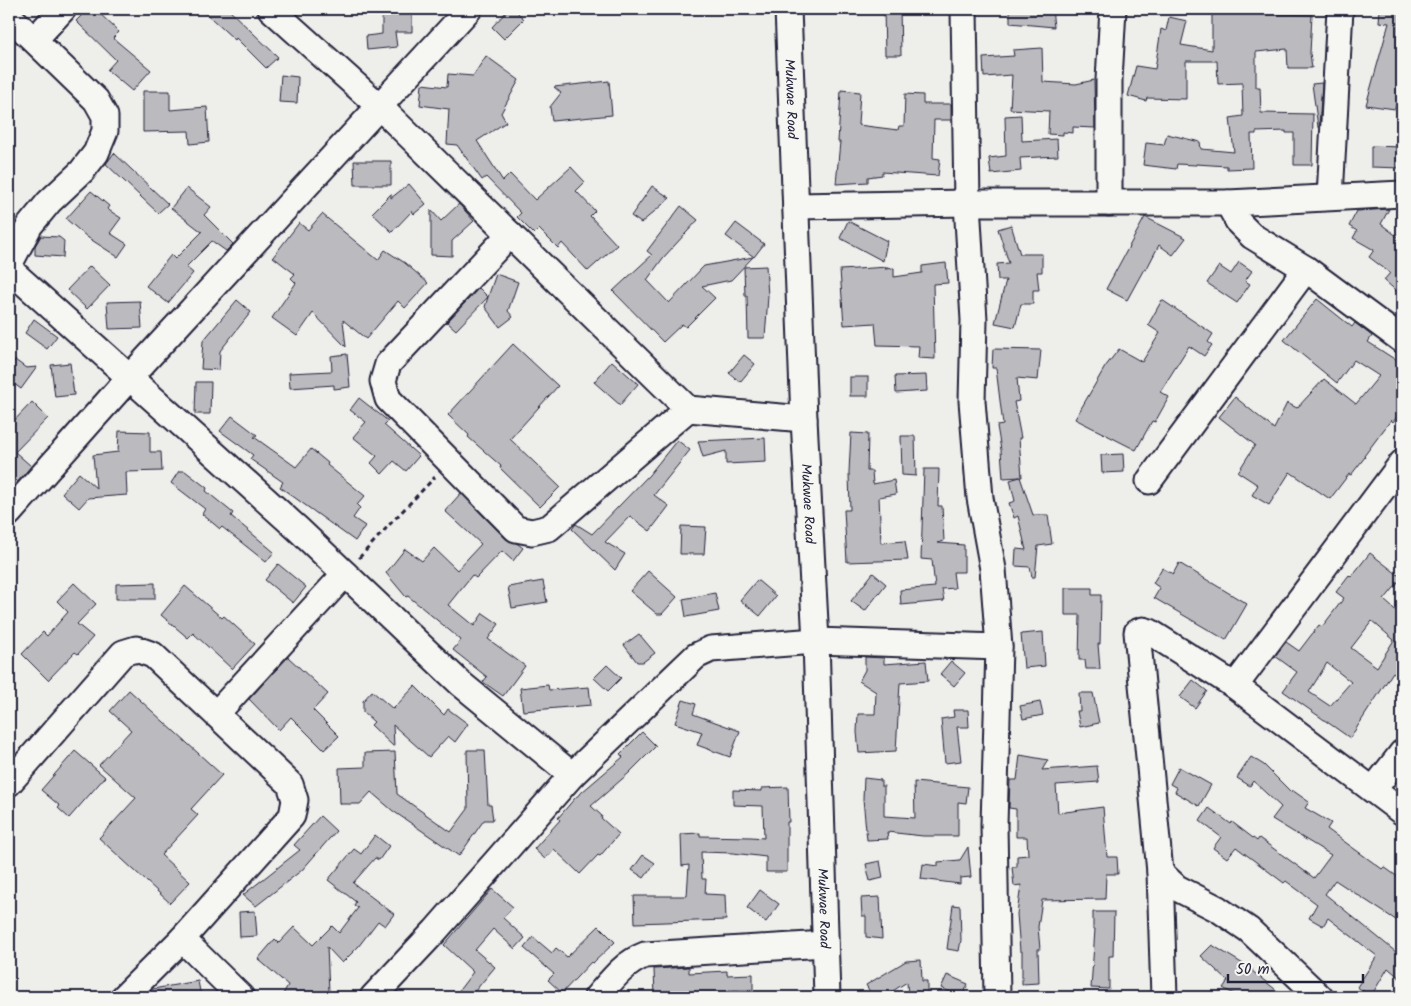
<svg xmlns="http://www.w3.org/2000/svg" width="1411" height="1006" font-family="Kalam,sans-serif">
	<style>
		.building { fill: #bbbbbf; stroke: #22223b; fill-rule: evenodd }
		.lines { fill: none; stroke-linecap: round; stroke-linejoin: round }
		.minor-casing { stroke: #22223b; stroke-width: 29 }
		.path { stroke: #22223b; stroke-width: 3; stroke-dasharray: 5 4; stroke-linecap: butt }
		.minor { stroke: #f6f6f2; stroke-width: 25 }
		.labels { text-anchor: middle; stroke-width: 4.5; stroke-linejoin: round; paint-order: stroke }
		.street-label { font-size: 14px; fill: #22223b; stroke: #f6f6f2 }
	</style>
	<rect width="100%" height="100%" fill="#eeeeeb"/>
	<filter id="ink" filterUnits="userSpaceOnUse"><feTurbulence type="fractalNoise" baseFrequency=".02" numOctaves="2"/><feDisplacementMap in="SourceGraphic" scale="10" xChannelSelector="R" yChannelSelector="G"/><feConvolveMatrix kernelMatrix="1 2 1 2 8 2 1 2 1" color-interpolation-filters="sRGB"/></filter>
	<g filter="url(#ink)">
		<g class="building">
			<path d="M88 9H95L119 32 113 38 151 70 132 91 107 70 116 60 76 21Z"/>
			<path d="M201 9H228L278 57 266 68 236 38 235 40Z"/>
			<path d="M382 9H394V14H412V32H395L397 47 367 50 366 36 382 34Z"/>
			<path d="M509 9H514L524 19 504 39 492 27Z"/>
			<path d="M884 9H900L901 55H885Z"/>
			<path d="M1010 9H1052L1054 27 1010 23Z"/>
			<path d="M1212 9H1279L1278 14 1312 15 1310 53 1312 68H1288L1287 49 1256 52V87H1260L1261 113 1313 114 1312 165H1294V133H1286V131L1256 132V134H1251L1252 168 1227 169V166L1196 164V165L1177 164 1176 169 1143 165 1146 143 1164 145 1167 134 1200 142 1201 149 1234 152 1230 118 1243 116 1242 83 1218 84 1217 61H1186V99L1147 98 1146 101 1128 96 1136 66 1155 69 1161 29 1166 31 1169 17 1187 21 1181 45 1212 50Z"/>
			<path d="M1380 9H1402V84L1395 109 1366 105 1389 23 1379 22Z"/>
			<path d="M1042 48 1043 82 1076 84 1094 80 1095 128 1073 127V133L1063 132V135L1048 134 1049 111 1010 109 1012 75 984 77 983 58 1014 56 1013 50Z"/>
			<path d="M486 56 519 80 501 113 506 122 477 141 503 181 510 174 535 200 571 167 585 182 576 191 595 211 590 216 617 245 588 271 562 243 558 248 539 229 534 234 517 217 521 213 486 177 482 180 457 145 447 144 449 109 420 105 422 84 447 87 448 74 473 76Z"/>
			<path d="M281 75 298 77 297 103 279 102Z"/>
			<path d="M609 81 612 115 552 121 550 107 561 93 554 87Z"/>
			<path d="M1322 83 1319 127H1318L1312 84Z"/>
			<path d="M841 90 860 92 858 125 898 130 899 126H904L905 94 923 95V104H951V120H934L933 158 940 159 938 176 882 172V175L868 177V182L836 184 840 142H838Z"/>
			<path d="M143 91H170V110L207 107 209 142 190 144 189 131 143 132Z"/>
			<path d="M1021 115 1022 141 1057 139 1058 156 1020 158 1021 171 991 174 989 158 1006 156 1005 116Z"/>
			<path d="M1371 146 1402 147V168L1371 167Z"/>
			<path d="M114 153 168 204 158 213 106 164Z"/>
			<path d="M354 161H391V185H355Z"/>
			<path d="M409 184 426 204 414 214 412 211 392 232 372 213 391 194V198Z"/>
			<path d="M652 186 670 198 641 223 631 216Z"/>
			<path d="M187 188 211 207 204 215 233 244 226 251 212 241 186 267 193 273 168 303 146 286 171 255 175 259 202 232 171 208Z"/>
			<path d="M91 191 109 206 107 209 121 218 110 233 127 244 118 257 87 237 66 219Z"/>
			<path d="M459 204 474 221 452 241V256L431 255V210L441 221Z"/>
			<path d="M681 206 698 220 663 258 647 280 669 303 704 266 753 257 731 280 702 286 715 298 686 327 682 324 663 342 613 291 652 255 647 251Z"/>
			<path d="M1389 209 1381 224 1402 240V296L1384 280 1390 273 1369 257 1374 250 1353 238 1357 231 1349 226 1357 211Z"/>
			<path d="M322 214 378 260 385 250 405 263 428 283 405 308 398 301 366 339 343 320 346 347 313 313 297 336 272 318 296 283 291 278 295 274 273 257 299 223 308 230Z"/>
			<path d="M1145 217 1186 238 1173 255 1159 245 1146 270 1144 269 1127 300 1106 289Z"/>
			<path d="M848 221 887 241 883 261 840 238Z"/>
			<path d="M736 223 764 244 754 257 726 236Z"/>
			<path d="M1011 225 1020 254H1042V272H1037L1039 290H1033V304H1021L1015 327 995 323 1006 280H998L997 264 1009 263 998 229Z"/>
			<path d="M41 236 59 237 64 241 63 257 35 255V246Z"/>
			<path d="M1239 262 1252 271 1245 281 1250 284 1237 303 1207 283 1219 266 1231 274Z"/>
			<path d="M946 263 948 283 933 284 935 359 918 358 919 346 877 345 875 323 844 325 840 270 888 267 885 269 894 268V277L922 273V266Z"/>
			<path d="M90 266 110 285 87 309 67 290Z"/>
			<path d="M766 266 768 296 765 338H748L747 296H745L744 267Z"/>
			<path d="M496 274 518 282 508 311 513 317 500 327 485 307 488 297 456 330 447 322 479 288 488 297Z"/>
			<path d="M1317 299 1352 327 1355 323 1372 336 1368 342 1402 364V410L1393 422 1391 420 1364 456 1365 457 1351 475 1349 474 1330 499 1290 472 1269 505 1252 495 1258 485 1238 472 1255 445 1219 417 1235 397 1274 429 1287 403 1297 408 1324 379 1356 404 1379 376 1354 360 1337 383 1284 340Z"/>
			<path d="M237 300 251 312 220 351 219 370 201 369 203 341Z"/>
			<path d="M1162 300 1213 334 1208 342 1212 345 1204 356 1189 346 1160 392 1169 397 1155 422 1152 421 1136 450 1075 419 1105 367 1119 349 1142 362 1160 333 1148 325Z"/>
			<path d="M140 301 142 328 109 329 107 302Z"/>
			<path d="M34 319 57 336 47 349 25 333Z"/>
			<path d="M513 344 558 386 510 439 560 487 540 507 500 468 501 466 468 437 469 435 448 415Z"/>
			<path d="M993 349 1041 350 1038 380 1017 378 1019 401 1014 402 1021 438H1019L1022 477H1020L1033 515H1048L1052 544 1038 546 1035 577H1032L1030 567 1015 566 1016 549 1026 550 1018 516 1014 518 1009 503 1015 501 1010 480 1020 477 1003 478 1001 450 997 426 1003 425 996 368H992Z"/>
			<path d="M347 354 350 387 334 389V385L290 388 289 373 332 371 331 356Z"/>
			<path d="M744 355 755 364 740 382 729 373Z"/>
			<path d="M15 360 26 368 37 367 21 389 9 380V368Z"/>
			<path d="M612 361 638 384 620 405 594 382Z"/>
			<path d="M70 363 74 395 55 397 51 365Z"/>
			<path d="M926 375 927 391 896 393 895 376Z"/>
			<rect x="850" y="377" width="18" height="19"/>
			<path d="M196 382H211L210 414H195Z"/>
			<path d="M359 398 388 421 384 425 419 456 406 471 394 461 382 474 371 463 377 456 353 437 366 422 350 410Z"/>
			<path d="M32 402 48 418 15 452 31 466 18 482 9 474V426Z"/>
			<path d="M232 416 257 435 254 437 296 467 311 449 328 463 327 465 365 496 357 505 360 508 353 518 365 526 355 541 280 487 283 482 250 459 253 455 220 431Z"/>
			<path d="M119 431 150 432V452H161L162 471 126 472 127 495 88 498 79 508 62 493 79 473 96 488 93 455 118 452Z"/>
			<path d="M851 433 868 434 867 471H872L873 484 894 480 896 494 879 497 881 543 905 541 908 560 847 562 844 510H850L849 472Z"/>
			<path d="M901 436H915L916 476 902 475Z"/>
			<path d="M765 438 766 462 726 464V451L703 457 698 441Z"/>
			<path d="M677 440 690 450 654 495 669 506 650 531 630 516 605 542 625 554 615 570 572 529 576 524 592 534 649 475Z"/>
			<path d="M1123 454 1124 472 1102 473 1101 455Z"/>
			<path d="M924 469H939L938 506H942L944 541 938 543 964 545V572H953L955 588 942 589 944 601 901 605 900 590 935 587 932 560 921 559Z"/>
			<path d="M179 471H185L207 488 206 491 233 513 231 516 274 552 266 562 222 527 220 529 202 514 205 509 171 483Z"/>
			<path d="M461 493 506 539 518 544 523 548 513 561 502 551 476 578 472 575 448 605 474 626 483 613 499 624 488 639 525 666 503 696 483 682 487 677 453 650 461 640 408 596 406 597 386 573 405 549 422 561 434 548 457 570 481 544 445 511Z"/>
			<path d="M681 526 706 527 704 554H680Z"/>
			<path d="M1370 553 1402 578 1384 600 1402 616V678L1393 672 1350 738 1283 691 1297 672 1275 656 1286 642 1299 651 1319 625 1322 627 1344 598 1336 592 1349 575 1351 577ZM1372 621 1394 640 1377 667 1351 648ZM1327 663 1351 682 1330 706 1309 692Z"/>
			<path d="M1179 563 1247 604 1226 640 1154 598 1160 588 1153 583 1162 568 1173 574Z"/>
			<path d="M278 564 306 587 293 603 265 580Z"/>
			<path d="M648 571 677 597 662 614H657L630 591Z"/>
			<path d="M873 573 886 584 865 611 851 601Z"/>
			<path d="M757 580 776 596 760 616 740 600Z"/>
			<path d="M543 581 547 602 512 608 508 587Z"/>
			<path d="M74 583 96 604 77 624 93 637 78 654 75 652 48 680 22 654 43 632 47 636 68 612 57 601Z"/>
			<path d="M155 583V599H116V584Z"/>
			<path d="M185 586 222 618 224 616 255 644 232 669 193 633 188 638 161 615Z"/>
			<path d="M1065 588H1092V595H1101L1100 644H1098L1100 669H1086L1085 660H1079L1080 615H1065Z"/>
			<path d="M715 593 719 611 686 617 683 599Z"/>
			<path d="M1043 632 1045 666 1024 668 1021 634Z"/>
			<path d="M639 634 655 653 643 662H637L624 645Z"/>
			<path d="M288 657 328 694 313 710 339 736 324 750 291 717 279 730 249 699Z"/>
			<path d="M865 657 884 658V664L926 661 928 681 900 683 896 751 859 753 857 732 858 714H875L876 692 859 681 865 670Z"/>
			<path d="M951 661 965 673 954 686 940 674Z"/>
			<path d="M607 665 621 678 608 691 594 678Z"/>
			<path d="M1193 680 1207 691 1195 708 1180 697Z"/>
			<path d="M548 685 549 690 589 687 591 705 523 711 520 688Z"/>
			<path d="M415 686 444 715 448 709 468 724 455 742 448 736 429 757 393 725 394 747 371 725 374 722 363 712V701L372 691 393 709Z"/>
			<path d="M129 690 222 775 191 809 198 815 161 855 190 882 170 903 99 838 136 798 99 765 131 730 110 711Z"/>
			<path d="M1079 693H1093L1099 723 1080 727 1077 711H1080Z"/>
			<path d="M683 700 696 704 693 714 740 731 730 757 697 745 702 732 675 723Z"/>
			<path d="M1040 702 1043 715 1023 719 1020 706Z"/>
			<path d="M953 710H968L969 727H957L961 761 945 763 941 719 954 717Z"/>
			<path d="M642 732 656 746 629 773 591 806 602 816 601 818 619 834 600 856 598 855 580 874 554 849 545 859 534 849 560 820 558 818 575 798 623 757 620 754Z"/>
			<path d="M467 750H485L488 805H491L493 820H484L459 856 393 811 371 792 360 804H340L339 768 365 767V753L395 752 397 794 451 832 468 809Z"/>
			<path d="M75 751 105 777 69 818 58 808 60 806 41 790Z"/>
			<path d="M1020 755 1048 760 1042 770 1097 766 1099 782 1056 785 1058 813 1103 807 1107 857H1117L1118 874H1106L1105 899 1042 900 1038 927 1040 949H1038L1039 983 1022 984V951H1020L1017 914 1021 885 1014 886 1012 867H1017V856L1028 855 1027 837H1016V809L1009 808 1010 780H1017Z"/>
			<path d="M1251 757 1264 765 1291 792 1292 790 1309 802 1305 808 1331 823 1327 829 1382 869 1384 867 1402 880V924L1335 880 1325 894 1402 957V980L1388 968 1371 996 1357 987 1377 956 1328 918 1323 926 1309 918 1317 904 1286 881 1284 883 1236 847 1227 858 1213 848 1221 837 1200 821 1209 808 1231 824 1232 822 1257 841 1259 838 1314 878 1331 855 1272 819 1281 807 1253 781 1250 786 1237 778Z"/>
			<path d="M1179 767 1211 785 1199 806 1175 792 1177 788 1170 784Z"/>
			<path d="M864 778 881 780V786H884V816L915 818 914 782 968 787 966 803 958 802V836H923L887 832 888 839 867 840 863 799Z"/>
			<path d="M788 787 789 822H787V872H766V857L733 853 701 852 702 879H706L705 894 725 895 726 920 635 923 634 896H687L689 865 682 866 681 834 700 833V836L751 837 764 838 763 806 733 805V790L762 791V788Z"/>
			<path d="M320 816 336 831 302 870 256 906 243 895 300 850 294 845Z"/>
			<path d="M375 835 389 846 379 860 375 858 353 883 394 914 385 926 378 921 358 947 342 963 327 947 329 992 282 996 288 985 258 959 275 939 279 943 294 927 313 945 332 926 339 933 358 908 354 905 356 902 328 880 354 849 361 854Z"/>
			<path d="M968 847 971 877 960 878V884L921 879 923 864 938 866V862L960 860Z"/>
			<path d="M643 855 655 863 644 878 632 870Z"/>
			<path d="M880 861 883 878 870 881 866 864Z"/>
			<path d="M492 889 513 907 503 918 525 938 515 949 493 929 475 950 495 967 470 997H454L473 972 444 945Z"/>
			<path d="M760 890 779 904 766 922 747 908Z"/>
			<path d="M880 897 882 939 866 937V916H862L861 898Z"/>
			<path d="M953 905 960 906 961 940 959 951 947 949Z"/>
			<path d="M255 911 257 936 240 937 239 912Z"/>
			<path d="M1093 912H1114L1113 956H1109V989L1091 988 1095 929H1093Z"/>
			<path d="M599 926 615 942 593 963 591 962 562 993 548 980 554 974 524 948 533 937 552 953 556 948 567 957Z"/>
			<path d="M1212 945 1253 970 1252 971 1285 997H1239L1223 988 1228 981 1201 956Z"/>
			<path d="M921 960 922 981H927V997H908L907 982 883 997H873L866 985 906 961Z"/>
			<path d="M689 967V973L727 971V975L753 974V990H729V997H655L654 969Z"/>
			<path d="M947 975 968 984 962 997 941 988Z"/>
			<path d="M198 981 201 997H149L148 993 153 989Z"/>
		</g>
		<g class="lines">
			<g class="minor-casing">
				<g id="minor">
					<path d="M271 9 380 107 688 409 804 419"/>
					<path id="s1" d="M788 9 804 419 816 641 827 997"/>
					<path d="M964 9 967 203 974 320 972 401 980 498 993 569 999 647 994 825 997 997"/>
					<path d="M9 16 96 100 105 116V131L96 153 82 171 49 202 30 225 9 265"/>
					<path d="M35 39 63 9"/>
					<path d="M1330 197 1340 9"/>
					<path d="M1109 203V80L1113 9"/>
					<path d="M1228 203 1239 223 1252 236 1306 269 1402 340"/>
					<path d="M796 206 967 203H1228L1402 194"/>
					<path d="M510 234 388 364 383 381 388 399 516 529 532 532 549 528 688 409"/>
					<path d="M9 269 299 530 460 683 572 775"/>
					<path d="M1149 481 1306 269"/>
					<path d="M9 513 129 378 469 9"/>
					<path d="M1235 686 1402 463"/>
					<path d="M216 714 345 574"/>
					<path d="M9 783 123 653 136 649 153 655 290 784 295 800 292 816 182 939 124 997"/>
					<path d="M1373 790 1402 753"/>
					<path d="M1160 872 1177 888 1218 909 1249 930 1320 997"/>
					<path d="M182 939 241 997"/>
					<path d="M373 997 435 931 572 775 696 656 711 649 816 641 999 647"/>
					<path d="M597 997C611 981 624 963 645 955L825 944"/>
					<path d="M1164 997 1160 872 1137 632 1143 630 1150 632 1235 686 1402 812"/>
				</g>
			</g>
			<path class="path" d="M359 558 391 523 435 477"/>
			<use href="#minor" class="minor"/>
		</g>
	</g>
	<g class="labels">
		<g class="street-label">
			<text dy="5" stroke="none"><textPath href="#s1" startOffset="90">Mukwae Road</textPath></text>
			<text dy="5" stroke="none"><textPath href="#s1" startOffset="495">Mukwae Road</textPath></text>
			<text dy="5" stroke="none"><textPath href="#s1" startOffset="900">Mukwae Road</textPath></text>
		</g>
	</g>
	<rect width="1411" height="1006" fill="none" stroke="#f6f6f2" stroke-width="30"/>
	<rect x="15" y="15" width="1381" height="976" fill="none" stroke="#22223b" stroke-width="2" filter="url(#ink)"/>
	<path d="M1228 974v8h135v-8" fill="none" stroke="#22223b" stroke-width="2.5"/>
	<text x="1236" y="974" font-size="15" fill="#22223b" stroke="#f6f6f2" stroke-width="4" paint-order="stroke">50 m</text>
</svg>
